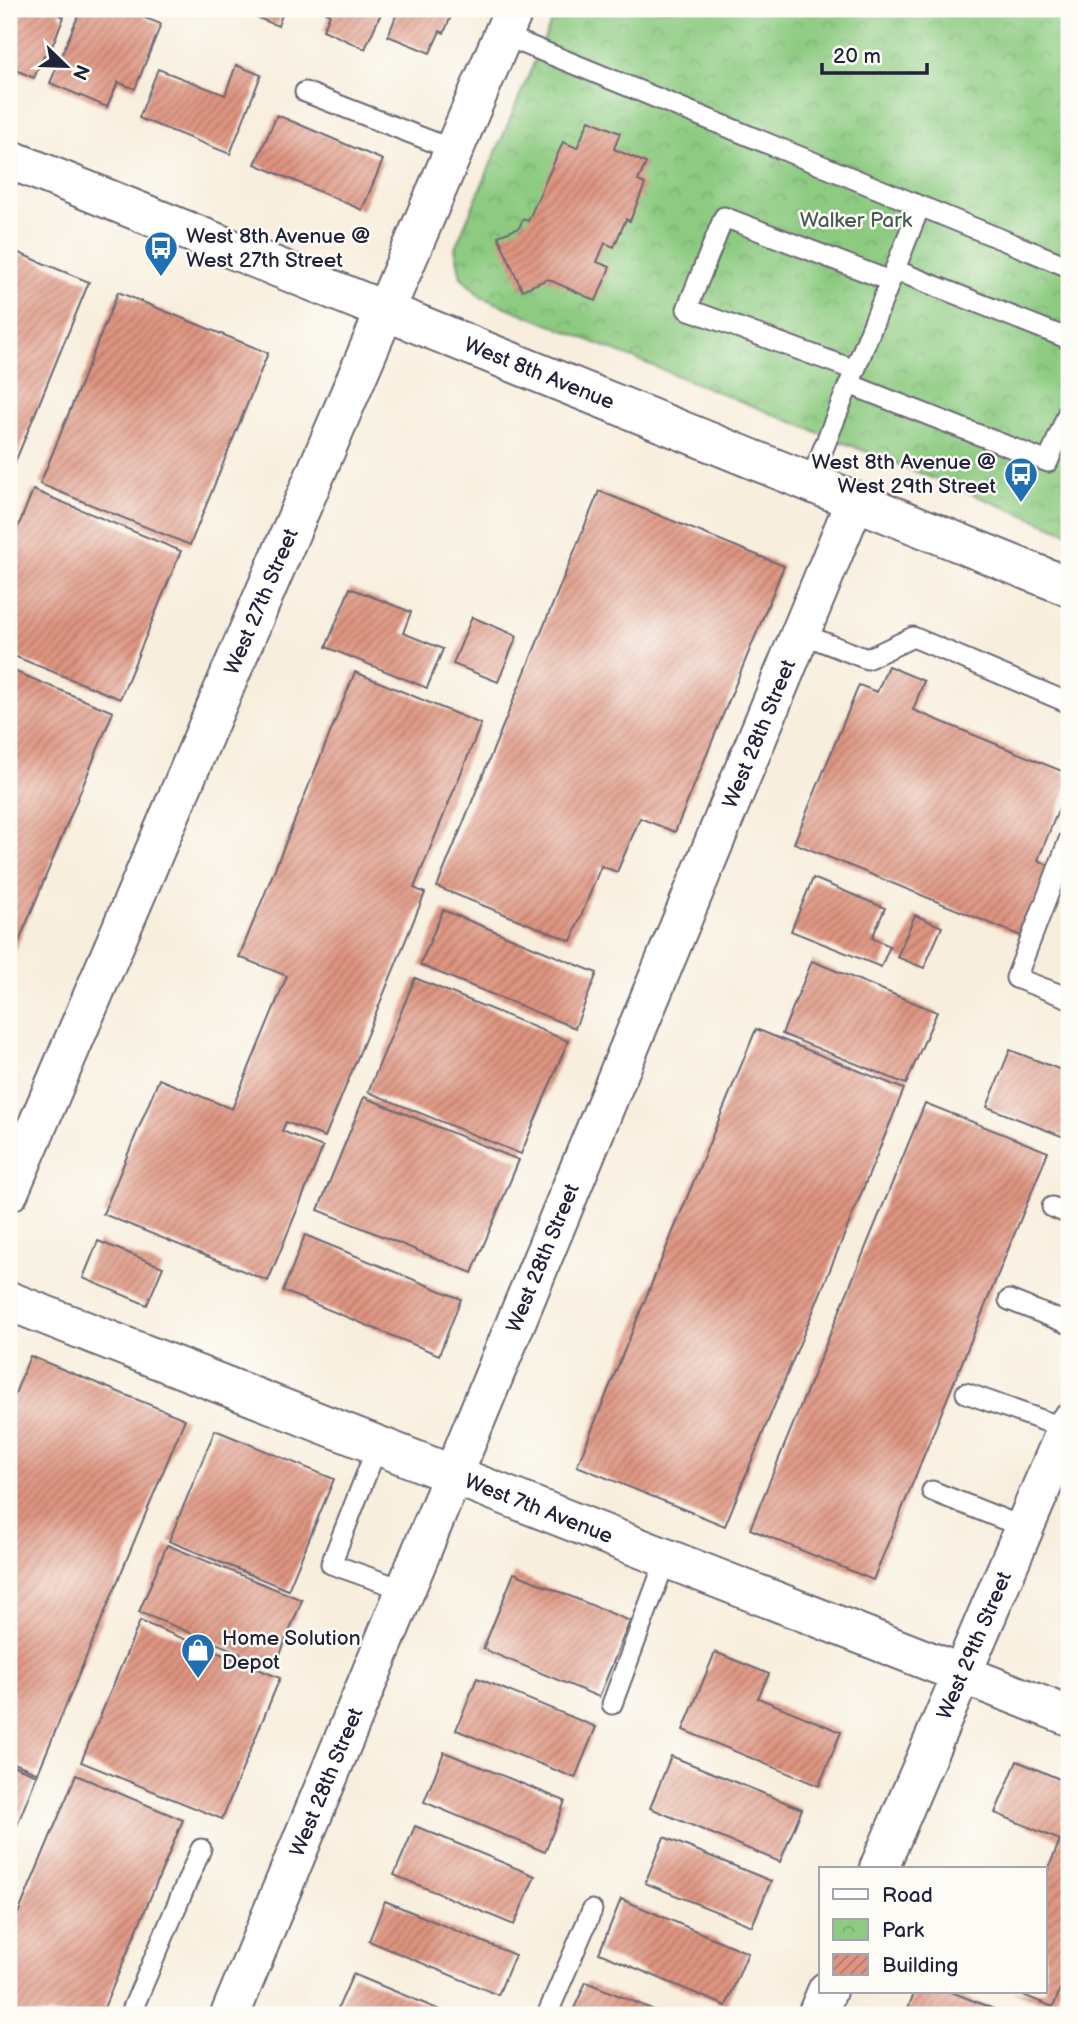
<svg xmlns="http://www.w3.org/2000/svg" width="1078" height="2024" font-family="'Balsamiq Sans',sans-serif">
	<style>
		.park { fill: url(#park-crowns); stroke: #58765e; stroke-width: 2 }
		.building { fill: url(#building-hatch) }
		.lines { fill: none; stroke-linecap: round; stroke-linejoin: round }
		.lane-casing { stroke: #6d6974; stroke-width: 23 }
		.street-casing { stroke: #6d6974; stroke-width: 42 }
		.secondary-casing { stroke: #6d6974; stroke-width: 42 }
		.lane { stroke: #fff; stroke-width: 19 }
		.street { stroke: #fff; stroke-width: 38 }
		.secondary { stroke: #fff; stroke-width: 38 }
		.labels { text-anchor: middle; stroke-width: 5; stroke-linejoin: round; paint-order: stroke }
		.park-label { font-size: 21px; fill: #475d54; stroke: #fdfcf7 }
		.poi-label { font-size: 21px; fill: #22223b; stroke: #fdfcf7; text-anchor: start }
		.street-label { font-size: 21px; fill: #22223b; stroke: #fdfcf7 }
	</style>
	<defs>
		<pattern id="park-crowns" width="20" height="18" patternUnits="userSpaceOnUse" patternTransform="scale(1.75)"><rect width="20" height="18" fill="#8dcb81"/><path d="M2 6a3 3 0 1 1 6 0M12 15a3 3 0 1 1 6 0" fill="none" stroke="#79ae70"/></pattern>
		<pattern id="building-hatch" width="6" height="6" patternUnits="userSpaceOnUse" patternTransform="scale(1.75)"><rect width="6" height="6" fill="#de9480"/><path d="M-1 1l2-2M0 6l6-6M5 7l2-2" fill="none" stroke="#b4786a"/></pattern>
	</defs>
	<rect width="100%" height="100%" fill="#fdfcf7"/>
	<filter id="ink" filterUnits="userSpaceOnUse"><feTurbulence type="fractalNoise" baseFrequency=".0143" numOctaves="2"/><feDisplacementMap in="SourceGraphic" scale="14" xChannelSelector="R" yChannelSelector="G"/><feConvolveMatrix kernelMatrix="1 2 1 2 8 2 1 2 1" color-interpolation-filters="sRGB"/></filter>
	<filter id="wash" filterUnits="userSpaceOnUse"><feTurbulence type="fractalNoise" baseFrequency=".00686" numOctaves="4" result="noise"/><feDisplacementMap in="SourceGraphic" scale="28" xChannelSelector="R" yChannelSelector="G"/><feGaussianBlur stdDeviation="1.57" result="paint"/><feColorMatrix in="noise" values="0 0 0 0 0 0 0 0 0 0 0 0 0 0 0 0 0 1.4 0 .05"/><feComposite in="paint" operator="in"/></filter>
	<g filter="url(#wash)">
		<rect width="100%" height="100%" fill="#f8eedd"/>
		<path class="park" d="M557 9H1069V533L481 297 461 277 455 248Z"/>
		<g id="blocks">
			<g class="building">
				<path d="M9 9H61L59 15 64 17 48 56 44 55 34 78 9 67Z"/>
				<path d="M81 9H148L145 18 161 24 135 89 118 82 107 107 50 83Z"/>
				<path d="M248 9H284L278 26 246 13Z"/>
				<path d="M318 9H383L365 49 323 30 330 14Z"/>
				<path d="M389 9H454L444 33 440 31 430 53 388 36 396 16 388 12Z"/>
				<path d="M236 65 261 75 230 154 139 118 158 69 225 95Z"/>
				<path d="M277 115 383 160 362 210 255 164Z"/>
				<path d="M589 120 620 133 614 149 646 163 638 181 645 184 630 221 626 219 614 247 605 243 597 262 610 267 596 301 548 279 522 290 498 236 519 228 523 219 528 221 563 142 577 148Z"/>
				<path d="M9 249 89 282 9 477Z"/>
				<path d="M118 292 268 353 190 545 40 484Z"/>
				<path d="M33 490 181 551 120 699 9 654V549Z"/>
				<path d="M599 491 784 566 675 832 640 818 617 872 601 866 571 941 437 887Z"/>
				<path d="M350 588 411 612 403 633 443 649 427 688 326 647Z"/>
				<path d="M472 617 517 636 498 682 453 664Z"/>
				<path d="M888 666 924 681 913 710 1069 774V783L1038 860 1050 866 1021 936 794 843 859 685 877 692Z"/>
				<path d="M9 669 113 712 9 966Z"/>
				<path d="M355 672 481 724 414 888 425 893 325 1137 286 1122 282 1131 323 1147 268 1281 103 1214 159 1079 232 1109 287 976 239 957Z"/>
				<path d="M813 878 885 908 872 938 890 946 881 967 791 931Z"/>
				<path d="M443 910 597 973 575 1028 420 965Z"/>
				<path d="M915 915 942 927 924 968 897 957Z"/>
				<path d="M812 961 937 1012 906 1084 782 1034Z"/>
				<path d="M415 978 568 1041 521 1154 368 1092Z"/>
				<path d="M756 1029 904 1089 725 1526 577 1466Z"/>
				<path d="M1010 1050 1069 1073V1139L987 1107Z"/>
				<path d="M364 1097 519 1160 472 1273 318 1210Z"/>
				<path d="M925 1103 1048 1152 873 1580 750 1529Z"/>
				<path d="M305 1235 461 1299 439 1355 283 1291Z"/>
				<path d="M98 1241 163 1267 147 1305 83 1278Z"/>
				<path d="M30 1356 185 1419 38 1773 9 1761V1695L19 1698 9 1694V1409Z"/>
				<path d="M215 1430 334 1479 288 1590 169 1541Z"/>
				<path d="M167 1545 302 1600 275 1667 139 1612Z"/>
				<path d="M514 1573 630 1621 599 1697 483 1649Z"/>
				<path d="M140 1621 280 1678 222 1819 81 1762Z"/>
				<path d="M715 1652 769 1674 758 1698 841 1732 819 1786 683 1730Z"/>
				<path d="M477 1678 596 1727 575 1778 456 1730Z"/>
				<path d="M444 1752 565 1801 545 1852 424 1802Z"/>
				<path d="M671 1756 802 1809 780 1862 650 1808Z"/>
				<path d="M1017 1761 1069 1783V1969L1053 2007 1013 1991H1045V1877L1060 1840 995 1813Z"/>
				<path d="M9 1764 37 1775 14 1833 9 1831Z"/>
				<path d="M76 1775 183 1820 101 2015H9V1935Z"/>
				<path d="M415 1826 535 1876 514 1925 394 1875Z"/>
				<path d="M664 1837 771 1881 752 1926 645 1883Z"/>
				<path d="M621 1899 748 1953 726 2006 599 1953Z"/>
				<path d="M385 1901 515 1955 498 1995 369 1941Z"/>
				<path d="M353 1974 452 2015H335Z"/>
				<path d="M586 1982 666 2015H571Z"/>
				<path d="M915 1991H949L1009 2015H905Z"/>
			</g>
		</g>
	</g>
	<g filter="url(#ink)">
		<use href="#blocks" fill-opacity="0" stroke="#6d6974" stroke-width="2"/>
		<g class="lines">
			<g class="lane-casing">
				<g id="lane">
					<path d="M503 35 1069 267"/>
					<path d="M305 92 454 150"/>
					<path d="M895 270 1069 339"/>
					<path d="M855 370 687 309 724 217 890 281"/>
					<path d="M851 380 920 206"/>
					<path d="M810 482 849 384 1048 462 1069 410"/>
					<path d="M800 633 867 659 913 637 1069 703"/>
					<path d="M1069 840 1016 978 1069 998"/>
					<path d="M1052 1207 1069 1214"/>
					<path d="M1009 1300 1069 1324"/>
					<path d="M966 1393 1067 1429"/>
					<path d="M377 1447 331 1564 405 1590"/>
					<path d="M932 1491 1025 1528"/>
					<path d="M612 1704 666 1559"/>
					<path d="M130 2015 201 1849"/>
					<path d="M547 2015 592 1910"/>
				</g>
			</g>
			<g class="street-casing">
				<g id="street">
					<path id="s1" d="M9 1192 514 9"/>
					<path id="s2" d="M9 1301 1069 1716"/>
					<path id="s3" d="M230 2015 855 501"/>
				</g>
			</g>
			<g class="secondary-casing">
				<g id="secondary">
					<path id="s4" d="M9 159 1069 587"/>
					<path id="s5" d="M879 1868 1069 1423"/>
					<path d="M817 2015 827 1991"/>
				</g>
			</g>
			<use href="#lane" class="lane"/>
			<use href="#street" class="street"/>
			<use href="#secondary" class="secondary"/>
		</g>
	</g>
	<defs>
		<g id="bus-pin" transform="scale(1.75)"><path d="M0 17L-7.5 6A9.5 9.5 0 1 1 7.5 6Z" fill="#1f6fb2" stroke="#fdfcf7"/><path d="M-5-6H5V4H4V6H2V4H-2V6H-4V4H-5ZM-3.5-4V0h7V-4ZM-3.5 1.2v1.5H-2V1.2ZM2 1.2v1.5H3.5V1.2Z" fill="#fff"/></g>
		<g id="shop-pin" transform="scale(1.75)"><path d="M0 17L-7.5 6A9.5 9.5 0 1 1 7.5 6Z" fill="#1f6fb2" stroke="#fdfcf7"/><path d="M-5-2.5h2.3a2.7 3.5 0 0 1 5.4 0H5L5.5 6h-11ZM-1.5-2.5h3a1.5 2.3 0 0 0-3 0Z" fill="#fff"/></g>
	</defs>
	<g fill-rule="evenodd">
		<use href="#bus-pin" x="161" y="248"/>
		<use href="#bus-pin" x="1021" y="474"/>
		<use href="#shop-pin" x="198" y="1650"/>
	</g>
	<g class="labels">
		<g class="park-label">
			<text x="856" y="227">Walker Park</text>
		</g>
		<g class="poi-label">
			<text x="186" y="243">West 8th Avenue @<tspan x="186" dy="24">West 27th Street</tspan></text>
			<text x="996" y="469" text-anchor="end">West 8th Avenue @<tspan x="996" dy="24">West 29th Street</tspan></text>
			<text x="222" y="1645">Home Solution<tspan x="222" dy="24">Depot</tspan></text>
		</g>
		<g class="street-label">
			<text dy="7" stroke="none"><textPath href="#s4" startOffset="572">West 8th Avenue</textPath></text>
			<text dy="7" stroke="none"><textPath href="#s1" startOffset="642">West 27th Street</textPath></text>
			<text dy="7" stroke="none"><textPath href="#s3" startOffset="1386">West 28th Street</textPath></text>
			<text dy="7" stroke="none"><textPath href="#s3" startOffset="819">West 28th Street</textPath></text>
			<text dy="7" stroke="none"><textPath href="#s2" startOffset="569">West 7th Avenue</textPath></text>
			<text dy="7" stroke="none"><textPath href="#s5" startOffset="242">West 29th Street</textPath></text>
			<text dy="7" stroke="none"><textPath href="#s3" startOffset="252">West 28th Street</textPath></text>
		</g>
	</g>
	<rect width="1078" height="2024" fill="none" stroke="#fdfcf7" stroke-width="35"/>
	<rect x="819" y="1867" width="228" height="126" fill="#fdfcf7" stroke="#a5a5ac" stroke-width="2"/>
	<rect x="833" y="1889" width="35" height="10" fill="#ffffff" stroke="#a5a5ac" stroke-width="2"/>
	<text x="882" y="1902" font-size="21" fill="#22223b">Road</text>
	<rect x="833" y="1919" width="35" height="21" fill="url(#park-crowns)" stroke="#a5a5ac" stroke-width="2"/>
	<text x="882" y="1937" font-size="21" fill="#22223b">Park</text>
	<rect x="833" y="1954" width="35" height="21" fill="url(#building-hatch)" stroke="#a5a5ac" stroke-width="2"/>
	<text x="882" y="1972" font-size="21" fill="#22223b">Building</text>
	<g transform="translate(66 66) rotate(113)" stroke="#fdfcf7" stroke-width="5" paint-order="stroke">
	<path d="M0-5L12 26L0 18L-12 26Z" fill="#22223b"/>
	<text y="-10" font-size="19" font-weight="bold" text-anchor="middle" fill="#22223b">N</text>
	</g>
	<path d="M822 63v10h105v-10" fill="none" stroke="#22223b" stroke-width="3.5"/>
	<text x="833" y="63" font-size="21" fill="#22223b" stroke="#fdfcf7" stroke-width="5" paint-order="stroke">20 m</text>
</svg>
